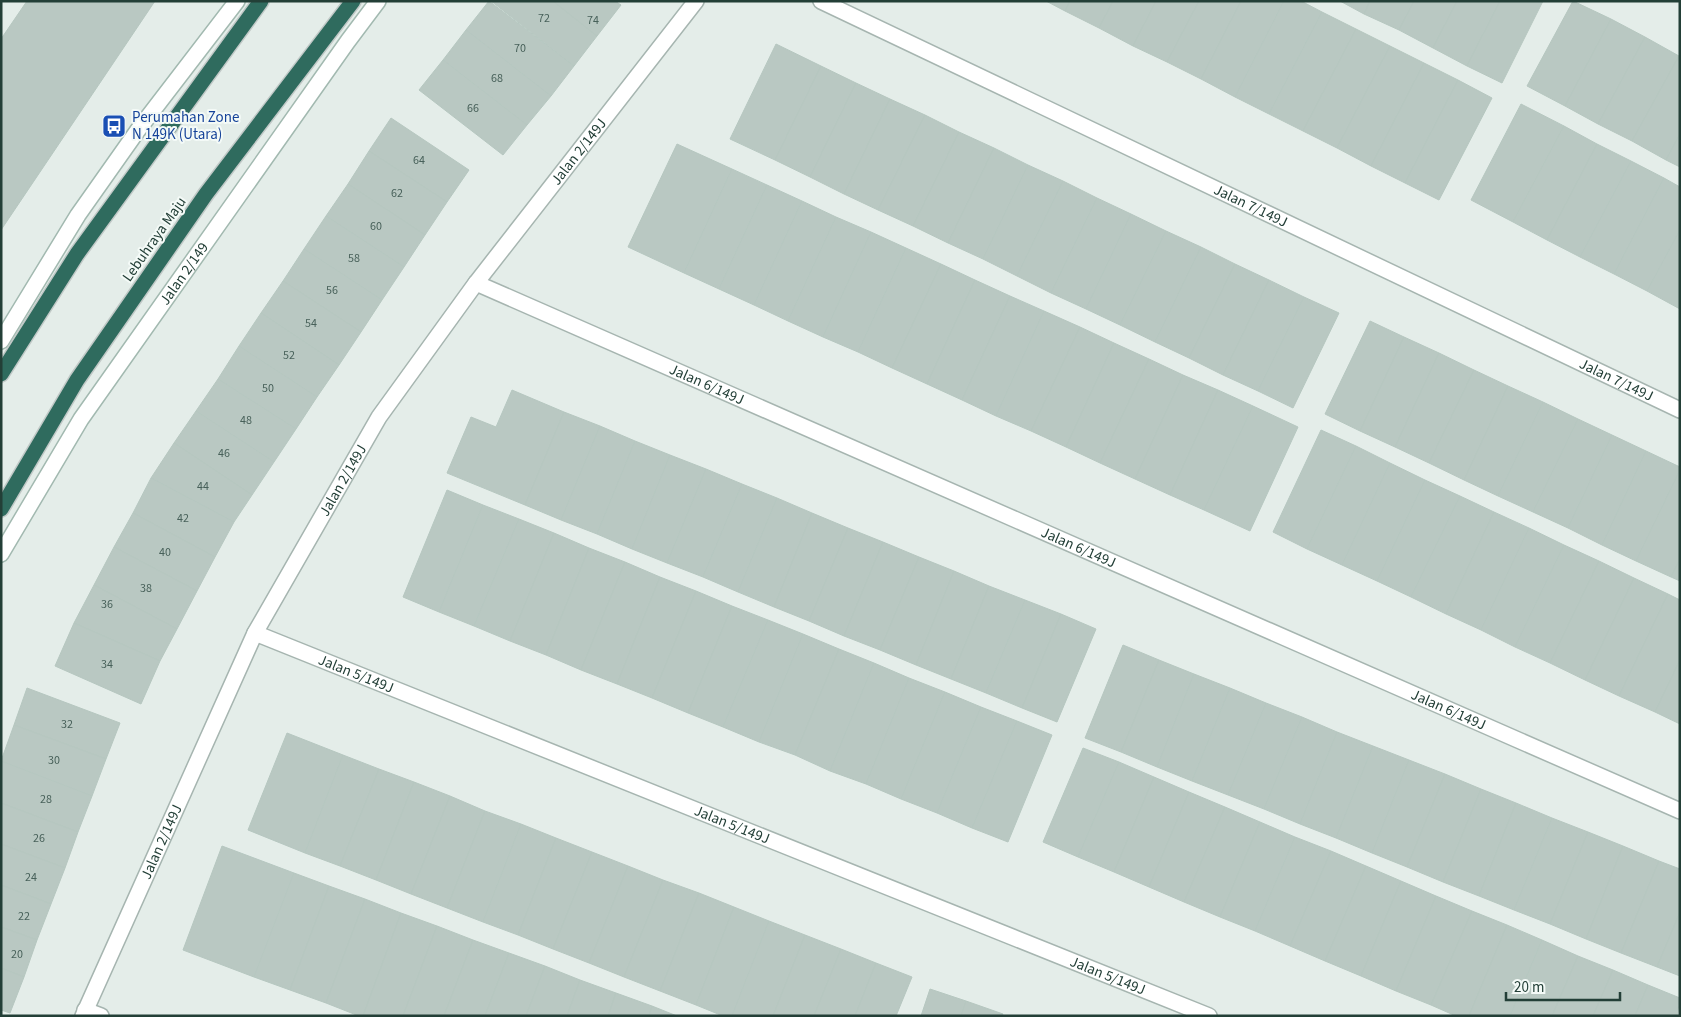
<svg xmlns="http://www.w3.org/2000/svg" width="1681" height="1017" font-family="'Source Sans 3',sans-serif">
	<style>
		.building { fill: #b9c8c2; stroke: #b6c7c0 }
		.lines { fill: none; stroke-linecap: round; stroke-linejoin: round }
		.street-casing { stroke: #a6b5b0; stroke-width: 18 }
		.secondary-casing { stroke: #a2b9b0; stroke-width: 18 }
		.highway-casing { stroke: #c1c9c7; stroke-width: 18 }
		.street { stroke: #fff; stroke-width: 15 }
		.secondary { stroke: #fff; stroke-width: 15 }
		.highway { stroke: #2f6b5e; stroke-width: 15 }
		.labels { text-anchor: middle; stroke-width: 4; stroke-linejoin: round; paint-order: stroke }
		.number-label { font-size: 12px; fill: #48615a }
		.transit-label { font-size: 15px; fill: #164399; stroke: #f4faf7; text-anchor: start }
		.street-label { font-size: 15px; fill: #233f37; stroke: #f4faf7 }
	</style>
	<rect width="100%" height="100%" fill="#e4ede9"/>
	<g class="building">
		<path d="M27 1H155L1 230V39Z"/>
		<path d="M489 1 574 66 551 96 466 30Z"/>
		<path d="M491 1H553L597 36 574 66Z"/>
		<path d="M553 1H615L621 5 597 36Z"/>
		<path d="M1046 1H1070L1065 11Z"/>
		<path d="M1070 1H1113L1099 28 1065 11Z"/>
		<path d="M1113 1H1156L1133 46 1099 28Z"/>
		<path d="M1156 1H1199L1167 62 1133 46Z"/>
		<path d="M1199 1H1241L1201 79 1167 62Z"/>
		<path d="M1241 1H1284L1235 97 1201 79Z"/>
		<path d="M1284 1H1301L1322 12 1269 114 1235 97Z"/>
		<path d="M1340 1H1370L1364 14Z"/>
		<path d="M1370 1H1414L1399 30 1364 14Z"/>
		<path d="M1414 1H1457L1433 48 1399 30Z"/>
		<path d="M1457 1H1500L1467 66 1433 48Z"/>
		<path d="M1500 1H1543L1502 83 1467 66Z"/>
		<path d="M1573 1 1611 19 1565 106 1527 86Z"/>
		<path d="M1322 12 1356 29 1303 131 1269 114Z"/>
		<path d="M1611 19 1645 37 1598 124 1565 106Z"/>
		<path d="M1356 29 1390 46 1337 148 1303 131Z"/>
		<path d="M466 30 551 96 527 125 443 60Z"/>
		<path d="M1645 37 1679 56 1632 141 1598 124Z"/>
		<path d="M776 44 821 66 775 160 730 139Z"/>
		<path d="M1390 46 1424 63 1371 166 1337 148Z"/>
		<path d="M1679 56 1680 134 1666 160 1632 141Z"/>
		<path d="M443 60 527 125 503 155 419 90Z"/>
		<path d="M1424 63 1458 80 1405 183 1371 166Z"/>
		<path d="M821 66 856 83 810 177 775 160Z"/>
		<path d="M1458 80 1492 98 1439 200 1405 183Z"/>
		<path d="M856 83 890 99 844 194 810 177Z"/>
		<path d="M890 99 925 115 878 210 844 194Z"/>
		<path d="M1521 104 1564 126 1513 222 1471 200Z"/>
		<path d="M925 115 959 132 913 226 878 210Z"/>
		<path d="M391 118 469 170 447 202 369 151Z"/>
		<path d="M1564 126 1597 144 1547 240 1513 222Z"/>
		<path d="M959 132 994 148 948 243 913 226Z"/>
		<path d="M1680 134V167L1666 160Z"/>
		<path d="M677 144 732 169 684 273 628 247Z"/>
		<path d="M1597 144 1631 161 1580 257 1547 240Z"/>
		<path d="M994 148 1028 165 983 259 948 243Z"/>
		<path d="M369 151 447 202 425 235 348 184Z"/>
		<path d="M1631 161 1664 178 1614 274 1580 257Z"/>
		<path d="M1028 165 1063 181 1017 276 983 259Z"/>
		<path d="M732 169 767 185 719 289 684 273Z"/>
		<path d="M1664 178 1680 187V230L1647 291 1614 274Z"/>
		<path d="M1063 181 1097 198 1051 293 1017 276Z"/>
		<path d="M348 184 425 235 404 267 326 216Z"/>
		<path d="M767 185 802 201 754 305 719 289Z"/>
		<path d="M1097 198 1131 214 1086 309 1051 293Z"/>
		<path d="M802 201 836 217 788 321 754 305Z"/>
		<path d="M1131 214 1166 231 1120 325 1086 309Z"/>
		<path d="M326 216 404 267 382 300 304 249Z"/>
		<path d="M836 217 871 232 823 337 788 321Z"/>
		<path d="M1680 230V309L1647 291Z"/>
		<path d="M1166 231 1201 247 1155 342 1120 325Z"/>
		<path d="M871 232 906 248 858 352 823 337Z"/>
		<path d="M1201 247 1235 264 1189 358 1155 342Z"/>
		<path d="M906 248 941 264 892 368 858 352Z"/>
		<path d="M304 249 382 300 361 332 283 281Z"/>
		<path d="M941 264 975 280 927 384 892 368Z"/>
		<path d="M1235 264 1269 280 1223 375 1189 358Z"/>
		<path d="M975 280 1010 296 962 400 927 384Z"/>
		<path d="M1269 280 1304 297 1258 391 1223 375Z"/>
		<path d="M283 281 361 332 339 365 261 313Z"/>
		<path d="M1010 296 1044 311 996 416 962 400Z"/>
		<path d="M1304 297 1339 313 1293 408 1258 391Z"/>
		<path d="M1044 311 1080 327 1031 431 996 416Z"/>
		<path d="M261 313 339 365 317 397 239 346Z"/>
		<path d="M1370 321 1404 337 1360 431 1325 414Z"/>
		<path d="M1080 327 1114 343 1066 447 1031 431Z"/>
		<path d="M1404 337 1439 353 1395 447 1360 431Z"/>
		<path d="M1114 343 1149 359 1100 463 1066 447Z"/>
		<path d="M239 346 317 397 296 429 218 379Z"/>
		<path d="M1439 353 1474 370 1429 463 1395 447Z"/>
		<path d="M1149 359 1183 375 1135 479 1100 463Z"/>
		<path d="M1474 370 1508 386 1464 480 1429 463Z"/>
		<path d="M1183 375 1218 390 1170 495 1135 479Z"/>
		<path d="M218 379 296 429 274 462 196 411Z"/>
		<path d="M1508 386 1543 402 1498 496 1464 480Z"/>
		<path d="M512 390 564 412 525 505 447 473 471 417 496 427Z"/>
		<path d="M1218 390 1253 406 1204 510 1170 495Z"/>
		<path d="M1543 402 1578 419 1533 512 1498 496Z"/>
		<path d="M1253 406 1298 427 1250 531 1204 510Z"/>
		<path d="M196 411 274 462 252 495 174 443Z"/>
		<path d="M564 412 600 426 561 520 525 505Z"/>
		<path d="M1578 419 1612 435 1568 528 1533 512Z"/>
		<path d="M600 426 635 441 597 534 561 520Z"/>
		<path d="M1321 430 1356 446 1307 549 1273 532Z"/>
		<path d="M1612 435 1646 451 1602 545 1568 528Z"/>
		<path d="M635 441 670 455 632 549 597 534Z"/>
		<path d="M174 443 252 495 234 522 151 478Z"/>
		<path d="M1356 446 1390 463 1342 565 1307 549Z"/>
		<path d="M1646 451 1680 467V470L1636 561 1602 545Z"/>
		<path d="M670 455 706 469 667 563 632 549Z"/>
		<path d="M1390 463 1425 480 1377 581 1342 565Z"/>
		<path d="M706 469 742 484 703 577 667 563Z"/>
		<path d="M1680 470V559L1671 577 1636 561Z"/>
		<path d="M151 478 234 522 215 557 133 513Z"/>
		<path d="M1425 480 1460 496 1411 597 1377 581Z"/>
		<path d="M742 484 777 498 738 592 703 577Z"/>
		<path d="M447 490 483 505 439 612 403 597Z"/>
		<path d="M1460 496 1494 512 1446 614 1411 597Z"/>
		<path d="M777 498 812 513 774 607 738 592Z"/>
		<path d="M483 505 519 519 474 626 439 612Z"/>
		<path d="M1494 512 1529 528 1481 630 1446 614Z"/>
		<path d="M133 513 215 557 197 591 114 547Z"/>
		<path d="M812 513 848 528 809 621 774 607Z"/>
		<path d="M519 519 554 533 510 641 474 626Z"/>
		<path d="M848 528 883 542 844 636 809 621Z"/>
		<path d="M1529 528 1564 545 1515 647 1481 630Z"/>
		<path d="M554 533 589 548 546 655 510 641Z"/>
		<path d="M883 542 919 557 880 650 844 636Z"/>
		<path d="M1564 545 1599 561 1550 663 1515 647Z"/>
		<path d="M114 547 197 591 177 629 94 585Z"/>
		<path d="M589 548 625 562 581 670 546 655Z"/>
		<path d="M919 557 954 571 916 665 880 650Z"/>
		<path d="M1680 559V581L1671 577Z"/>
		<path d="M1599 561 1634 578 1585 680 1550 663Z"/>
		<path d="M625 562 660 577 617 684 581 670Z"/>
		<path d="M954 571 989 586 951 679 916 665Z"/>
		<path d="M660 577 696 591 652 698 617 684Z"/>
		<path d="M1634 578 1668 594 1619 696 1585 680Z"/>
		<path d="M94 585 177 629 160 661 74 623Z"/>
		<path d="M989 586 1025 600 986 693 951 679Z"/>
		<path d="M696 591 732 606 688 713 652 698Z"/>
		<path d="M1668 594 1680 600V660L1655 712 1619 696Z"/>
		<path d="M1025 600 1061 614 1022 708 986 693Z"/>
		<path d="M732 606 768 620 723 727 688 713Z"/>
		<path d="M1061 614 1096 629 1057 722 1022 708Z"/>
		<path d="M768 620 803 634 759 742 723 727Z"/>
		<path d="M74 623 160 661 141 704 55 666Z"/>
		<path d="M803 634 839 649 795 755 759 742Z"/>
		<path d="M1123 645 1159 660 1121 752 1085 738Z"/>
		<path d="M839 649 874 663 830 771 795 755Z"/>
		<path d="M1159 660 1194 674 1157 767 1121 752Z"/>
		<path d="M1680 660V724L1655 712Z"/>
		<path d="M874 663 909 678 866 784 830 771Z"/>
		<path d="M1194 674 1230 688 1192 781 1157 767Z"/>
		<path d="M909 678 945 692 901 799 866 784Z"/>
		<path d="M27 688 120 723 106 759 14 725Z"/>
		<path d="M1230 688 1266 703 1228 795 1192 781Z"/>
		<path d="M945 692 981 707 937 813 901 799Z"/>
		<path d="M1266 703 1302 717 1264 809 1228 795Z"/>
		<path d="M981 707 1017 721 972 828 937 813Z"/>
		<path d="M1302 717 1337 732 1300 824 1264 809Z"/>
		<path d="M1017 721 1052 735 1008 842 972 828Z"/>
		<path d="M14 725 106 759 92 796 1 761Z"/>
		<path d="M1337 732 1373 746 1336 838 1300 824Z"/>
		<path d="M287 733 343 755 305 853 248 830Z"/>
		<path d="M1373 746 1409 760 1372 853 1336 838Z"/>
		<path d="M1083 748 1119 762 1078 857 1043 842Z"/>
		<path d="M343 755 379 769 340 866 305 853Z"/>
		<path d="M1409 760 1445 774 1407 867 1372 853Z"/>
		<path d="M1 761 92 796 78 832 1 803Z"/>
		<path d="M1119 762 1154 777 1114 872 1078 857Z"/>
		<path d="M379 769 414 782 376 880 340 866Z"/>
		<path d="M1445 774 1481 789 1443 882 1407 867Z"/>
		<path d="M1154 777 1189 792 1149 887 1114 872Z"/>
		<path d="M414 782 450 796 411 894 376 880Z"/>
		<path d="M1481 789 1516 803 1479 896 1443 882Z"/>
		<path d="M1189 792 1225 807 1184 902 1149 887Z"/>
		<path d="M450 796 485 811 447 908 411 894Z"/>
		<path d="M1 803 78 832 65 868 1 844Z"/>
		<path d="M1516 803 1552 818 1514 910 1479 896Z"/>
		<path d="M1225 807 1260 822 1220 917 1184 902Z"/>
		<path d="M485 811 521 824 483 922 447 908Z"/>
		<path d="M1552 818 1588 832 1550 924 1514 910Z"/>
		<path d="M1260 822 1295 837 1255 931 1220 917Z"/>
		<path d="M521 824 556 838 518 935 483 922Z"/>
		<path d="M1588 832 1623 846 1586 939 1550 924Z"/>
		<path d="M1295 837 1331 851 1290 946 1255 931Z"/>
		<path d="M556 838 592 852 553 949 518 935Z"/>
		<path d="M1 844 65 868 51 904 1 885Z"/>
		<path d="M222 846 294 873 254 977 183 950Z"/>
		<path d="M1623 846 1659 861 1621 953 1586 939Z"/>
		<path d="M1331 851 1366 866 1325 961 1290 946Z"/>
		<path d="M592 852 628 866 589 963 553 949Z"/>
		<path d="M1659 861 1680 869V912L1657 967 1621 953Z"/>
		<path d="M628 866 663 880 624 977 589 963Z"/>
		<path d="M1366 866 1401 881 1361 976 1325 961Z"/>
		<path d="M294 873 329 886 290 990 254 977Z"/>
		<path d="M663 880 699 893 660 991 624 977Z"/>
		<path d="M1401 881 1436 896 1396 991 1361 976Z"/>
		<path d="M1 885 51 904 37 940 1 927Z"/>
		<path d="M329 886 365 899 326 1003 290 990Z"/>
		<path d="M699 893 734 907 696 1005 660 991Z"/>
		<path d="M1436 896 1472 911 1431 1005 1396 991Z"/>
		<path d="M365 899 401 913 363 1016H359L326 1003Z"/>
		<path d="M734 907 769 921 732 1016H723L696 1005Z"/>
		<path d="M1472 911 1507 925 1469 1016H1456L1431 1005Z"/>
		<path d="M1680 912V976L1657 967Z"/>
		<path d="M401 913 437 926 403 1016H363Z"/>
		<path d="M769 921 805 935 773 1016H732Z"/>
		<path d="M1507 925 1542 940 1510 1016H1469Z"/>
		<path d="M437 926 473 940 444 1016H403Z"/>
		<path d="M1 927 37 940 24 977 1 968Z"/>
		<path d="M805 935 841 949 814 1016H773Z"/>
		<path d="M473 940 509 953 485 1016H444Z"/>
		<path d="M1542 940 1578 956 1552 1016H1510Z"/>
		<path d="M841 949 876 963 855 1016H814Z"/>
		<path d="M509 953 545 966 526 1016H485Z"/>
		<path d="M1578 956 1613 970 1593 1016H1552Z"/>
		<path d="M876 963 912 977 896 1016H855Z"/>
		<path d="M545 966 580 980 567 1016H526Z"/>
		<path d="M1 968 24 977 10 1013 1 1010Z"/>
		<path d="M1613 970 1648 985 1635 1016H1593Z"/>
		<path d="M580 980 616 993 608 1016H567Z"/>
		<path d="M1648 985 1680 998 1677 1016H1635Z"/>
		<path d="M930 989 966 1001 961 1016H921Z"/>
		<path d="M616 993 652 1006 649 1016H608Z"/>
		<path d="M966 1001 1003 1014 1002 1016H961Z"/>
		<path d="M652 1006 677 1016H649Z"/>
	</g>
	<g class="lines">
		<g class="street-casing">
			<g id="street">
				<path id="s1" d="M821 1 1680 410"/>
				<path id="s2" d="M476 283 1680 811"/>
				<path id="s3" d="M255 633 1209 1016"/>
				<path d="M85 1010 101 1016"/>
				<path id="s4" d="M83 1016 255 633 379 417 476 283 696 1"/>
			</g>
		</g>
		<g class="secondary-casing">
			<g id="secondary">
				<path d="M1 341 78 215 138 130 237 1"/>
				<path id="s5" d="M1 554 81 419 348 41 378 1"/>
			</g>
		</g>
		<g class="highway-casing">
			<g id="highway">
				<path d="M1 374 77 254 261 1"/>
				<path d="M1 509 77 380 206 194 353 1"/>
			</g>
		</g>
		<use href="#street" class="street"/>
		<use href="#secondary" class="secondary"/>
		<use href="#highway" class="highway"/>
	</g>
	<defs>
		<g id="bus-square" transform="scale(1.25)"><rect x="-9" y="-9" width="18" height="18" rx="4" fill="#1a4fb4" stroke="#f4faf7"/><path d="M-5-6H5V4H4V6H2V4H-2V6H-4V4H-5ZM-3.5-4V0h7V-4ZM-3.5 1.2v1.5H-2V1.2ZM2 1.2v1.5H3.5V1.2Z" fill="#fff"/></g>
	</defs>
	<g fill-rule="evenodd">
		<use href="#bus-square" x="114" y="126"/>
	</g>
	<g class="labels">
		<g class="number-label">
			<text x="544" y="22">72</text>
			<text x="593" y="24">74</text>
			<text x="520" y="52">70</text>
			<text x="497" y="82">68</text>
			<text x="473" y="112">66</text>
			<text x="419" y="164">64</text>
			<text x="397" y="197">62</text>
			<text x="376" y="230">60</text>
			<text x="354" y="262">58</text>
			<text x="332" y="294">56</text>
			<text x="311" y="327">54</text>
			<text x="289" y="359">52</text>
			<text x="268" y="392">50</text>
			<text x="246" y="424">48</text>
			<text x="224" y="457">46</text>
			<text x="203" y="490">44</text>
			<text x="183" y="522">42</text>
			<text x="165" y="556">40</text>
			<text x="146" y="592">38</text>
			<text x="107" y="608">36</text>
			<text x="107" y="668">34</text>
			<text x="67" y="728">32</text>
			<text x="54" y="764">30</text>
			<text x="46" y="803">28</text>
			<text x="39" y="842">26</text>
			<text x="31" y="881">24</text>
			<text x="24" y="920">22</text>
			<text x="17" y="958">20</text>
		</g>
		<g class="transit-label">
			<text x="132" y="122">Perumahan Zone<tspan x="132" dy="17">N 149K (Utara)</tspan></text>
		</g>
		<g class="street-label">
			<text dy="5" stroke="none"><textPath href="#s4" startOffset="1001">Jalan 2/149J</textPath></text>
			<text dy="5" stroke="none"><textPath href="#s1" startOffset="476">Jalan 7/149J</textPath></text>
			<text transform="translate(154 239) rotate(-55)" y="5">Lebuhraya Maju</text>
			<text dy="5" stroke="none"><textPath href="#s5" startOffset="335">Jalan 2/149</textPath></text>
			<text dy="5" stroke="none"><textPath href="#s1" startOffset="881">Jalan 7/149J</textPath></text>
			<text dy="5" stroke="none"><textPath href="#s2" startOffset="252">Jalan 6/149J</textPath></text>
			<text dy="5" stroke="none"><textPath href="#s4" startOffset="596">Jalan 2/149J</textPath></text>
			<text dy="5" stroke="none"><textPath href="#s2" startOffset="658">Jalan 6/149J</textPath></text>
			<text dy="5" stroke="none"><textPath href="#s3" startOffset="109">Jalan 5/149J</textPath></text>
			<text dy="5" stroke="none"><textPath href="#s2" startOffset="1062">Jalan 6/149J</textPath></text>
			<text dy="5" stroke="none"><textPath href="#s3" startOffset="514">Jalan 5/149J</textPath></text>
			<text dy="5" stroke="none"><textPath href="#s4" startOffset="191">Jalan 2/149J</textPath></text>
			<text dy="5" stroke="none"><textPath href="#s3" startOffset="919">Jalan 5/149J</textPath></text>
		</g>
	</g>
	<rect width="1681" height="1017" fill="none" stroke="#233f37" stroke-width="5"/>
	<path d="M1506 992v8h114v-8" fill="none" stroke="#233f37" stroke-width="2.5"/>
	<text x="1514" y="992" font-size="15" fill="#233f37" stroke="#f4faf7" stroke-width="4" paint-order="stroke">20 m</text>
</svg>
